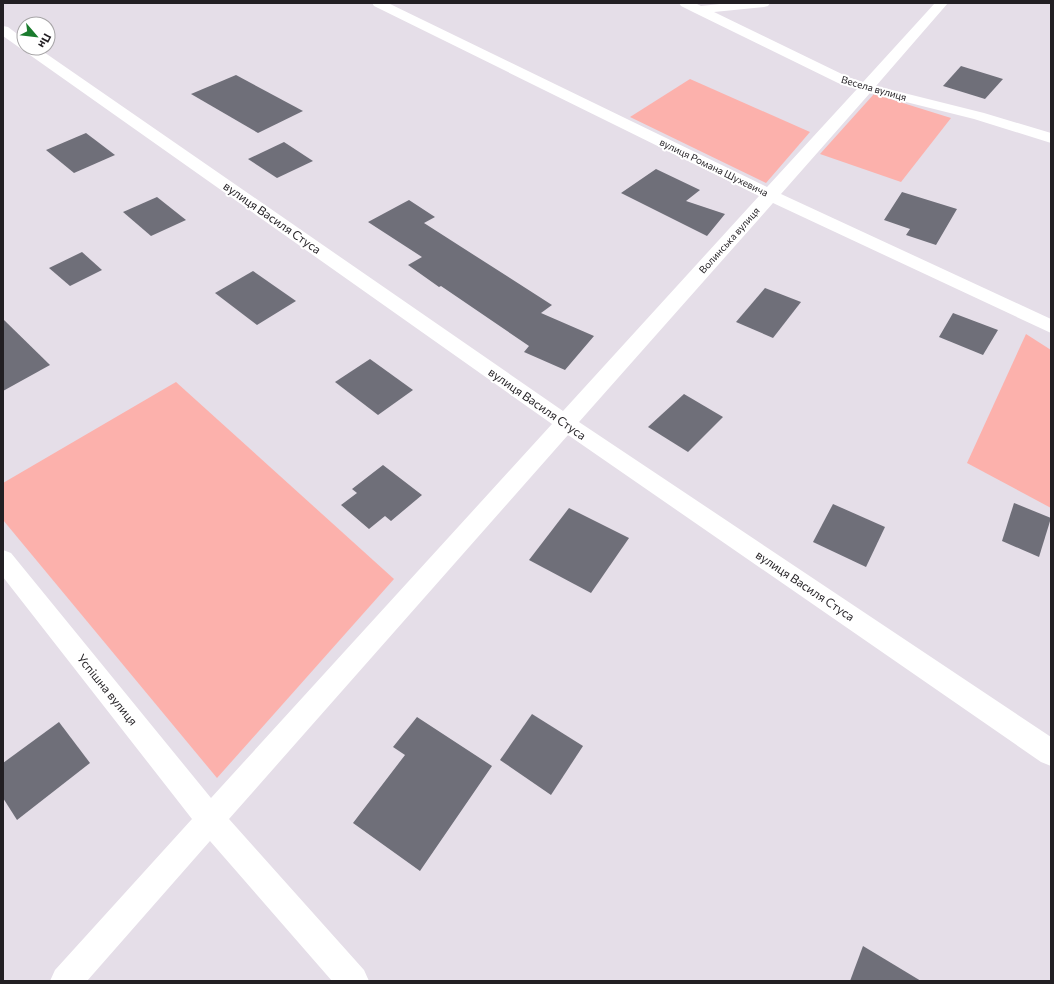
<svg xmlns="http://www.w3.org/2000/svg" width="1054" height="984" font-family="Commissioner,sans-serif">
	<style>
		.green { fill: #fcb1ac }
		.building { fill: #6f6f79 }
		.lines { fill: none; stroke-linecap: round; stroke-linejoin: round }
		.minor { fill: #fff; fill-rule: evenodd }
		.labels { text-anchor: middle; stroke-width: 4; stroke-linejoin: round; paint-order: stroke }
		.far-street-label { font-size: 10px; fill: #221f23; stroke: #fff }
		.street-label { font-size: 12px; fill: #221f23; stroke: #fff }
	</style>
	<rect width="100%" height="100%" fill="#e5dee8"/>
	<g class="green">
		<path d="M690 79 810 132 766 183 630 117Z"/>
		<path d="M874 94 951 118 901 182 820 154Z"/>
		<path d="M1026 334 1051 350V508L967 463Z"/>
		<path d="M176 382 394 579 217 778 3 520V483Z"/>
	</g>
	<g class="building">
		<path d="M961 66 1003 79 985 99 943 86Z"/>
		<path d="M236 75 303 111 258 133 191 94Z"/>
		<path d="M86 133 115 155 74 173 46 150Z"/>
		<path d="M284 142 313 161 277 178 248 159Z"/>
		<path d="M656 169 700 190 686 201 725 214 707 236 621 193Z"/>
		<path d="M902 192 957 209 936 245 906 235 910 229 884 220Z"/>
		<path d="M157 197 186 220 151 236 123 212Z"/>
		<path d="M409 200 435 217 424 223 552 305 541 313 594 336 565 370 524 352 529 346 441 286 439 287 408 265 422 257 368 222Z"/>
		<path d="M82 252 102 270 70 286 49 268Z"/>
		<path d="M253 271 296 301 257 325 215 293Z"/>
		<path d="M765 288 801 302 773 338 736 322Z"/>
		<path d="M953 313 998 330 983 355 939 337Z"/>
		<path d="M3 319 50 365 3 391Z"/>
		<path d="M370 359 413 390 378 415 335 382Z"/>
		<path d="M684 394 723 417 688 452 648 427Z"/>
		<path d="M383 465 422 495 391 521 385 516 369 529 341 505 357 493 352 489Z"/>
		<path d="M1014 503 1051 518 1039 557 1002 541Z"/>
		<path d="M833 504 885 527 866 567 813 542Z"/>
		<path d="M569 508 629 538 591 593 529 560Z"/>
		<path d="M532 714 583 746 551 795 500 760Z"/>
		<path d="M417 717 492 766 420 871 353 823 405 755 393 747Z"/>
		<path d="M59 722 90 763 17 820 3 798V763Z"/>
		<path d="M863 946 921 981H850Z"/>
	</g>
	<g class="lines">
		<path class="minor" d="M372 3H388L767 187 857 89 838 83 695 13 681 6 679 3H695L701 6 729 3H770L768 6 764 7 714 12 848 77 863 82 935 3H948L876 86 984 113 1051 133V143L974 119 870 93 781 194 1051 319V333L773 203 579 422 1051 737V766L1041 762 568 435 229 819 364 970 369 981H332L210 841 87 981H50L55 970 192 819 3 577V550L11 553 211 798 552 424 3 36V26L8 27 24 39V48H38L563 411 759 196 374 6Z"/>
	</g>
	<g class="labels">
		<g class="far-street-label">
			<text transform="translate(874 88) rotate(16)" y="4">Весела вулиця</text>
			<text transform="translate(714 167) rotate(26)" y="4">вулиця Романа Шухевича</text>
			<text transform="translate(729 240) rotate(-48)" y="4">Волинська вулиця</text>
		</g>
		<g class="street-label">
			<text transform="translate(272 218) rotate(35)" y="4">вулиця Василя Стуса</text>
			<text transform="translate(537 404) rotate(35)" y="4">вулиця Василя Стуса</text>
			<text transform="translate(805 586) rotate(34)" y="4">вулиця Василя Стуса</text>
			<text transform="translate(107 690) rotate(51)" y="4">Успішна вулиця</text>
		</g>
	</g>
	<rect width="1054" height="984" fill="none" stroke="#221f23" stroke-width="8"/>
	<g transform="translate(36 36) rotate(118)"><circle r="19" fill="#ffffff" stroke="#a7a5a7"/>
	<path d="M0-3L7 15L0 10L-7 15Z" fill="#1a7b2d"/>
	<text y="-6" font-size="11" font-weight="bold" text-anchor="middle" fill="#221f23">Пн</text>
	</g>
</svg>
